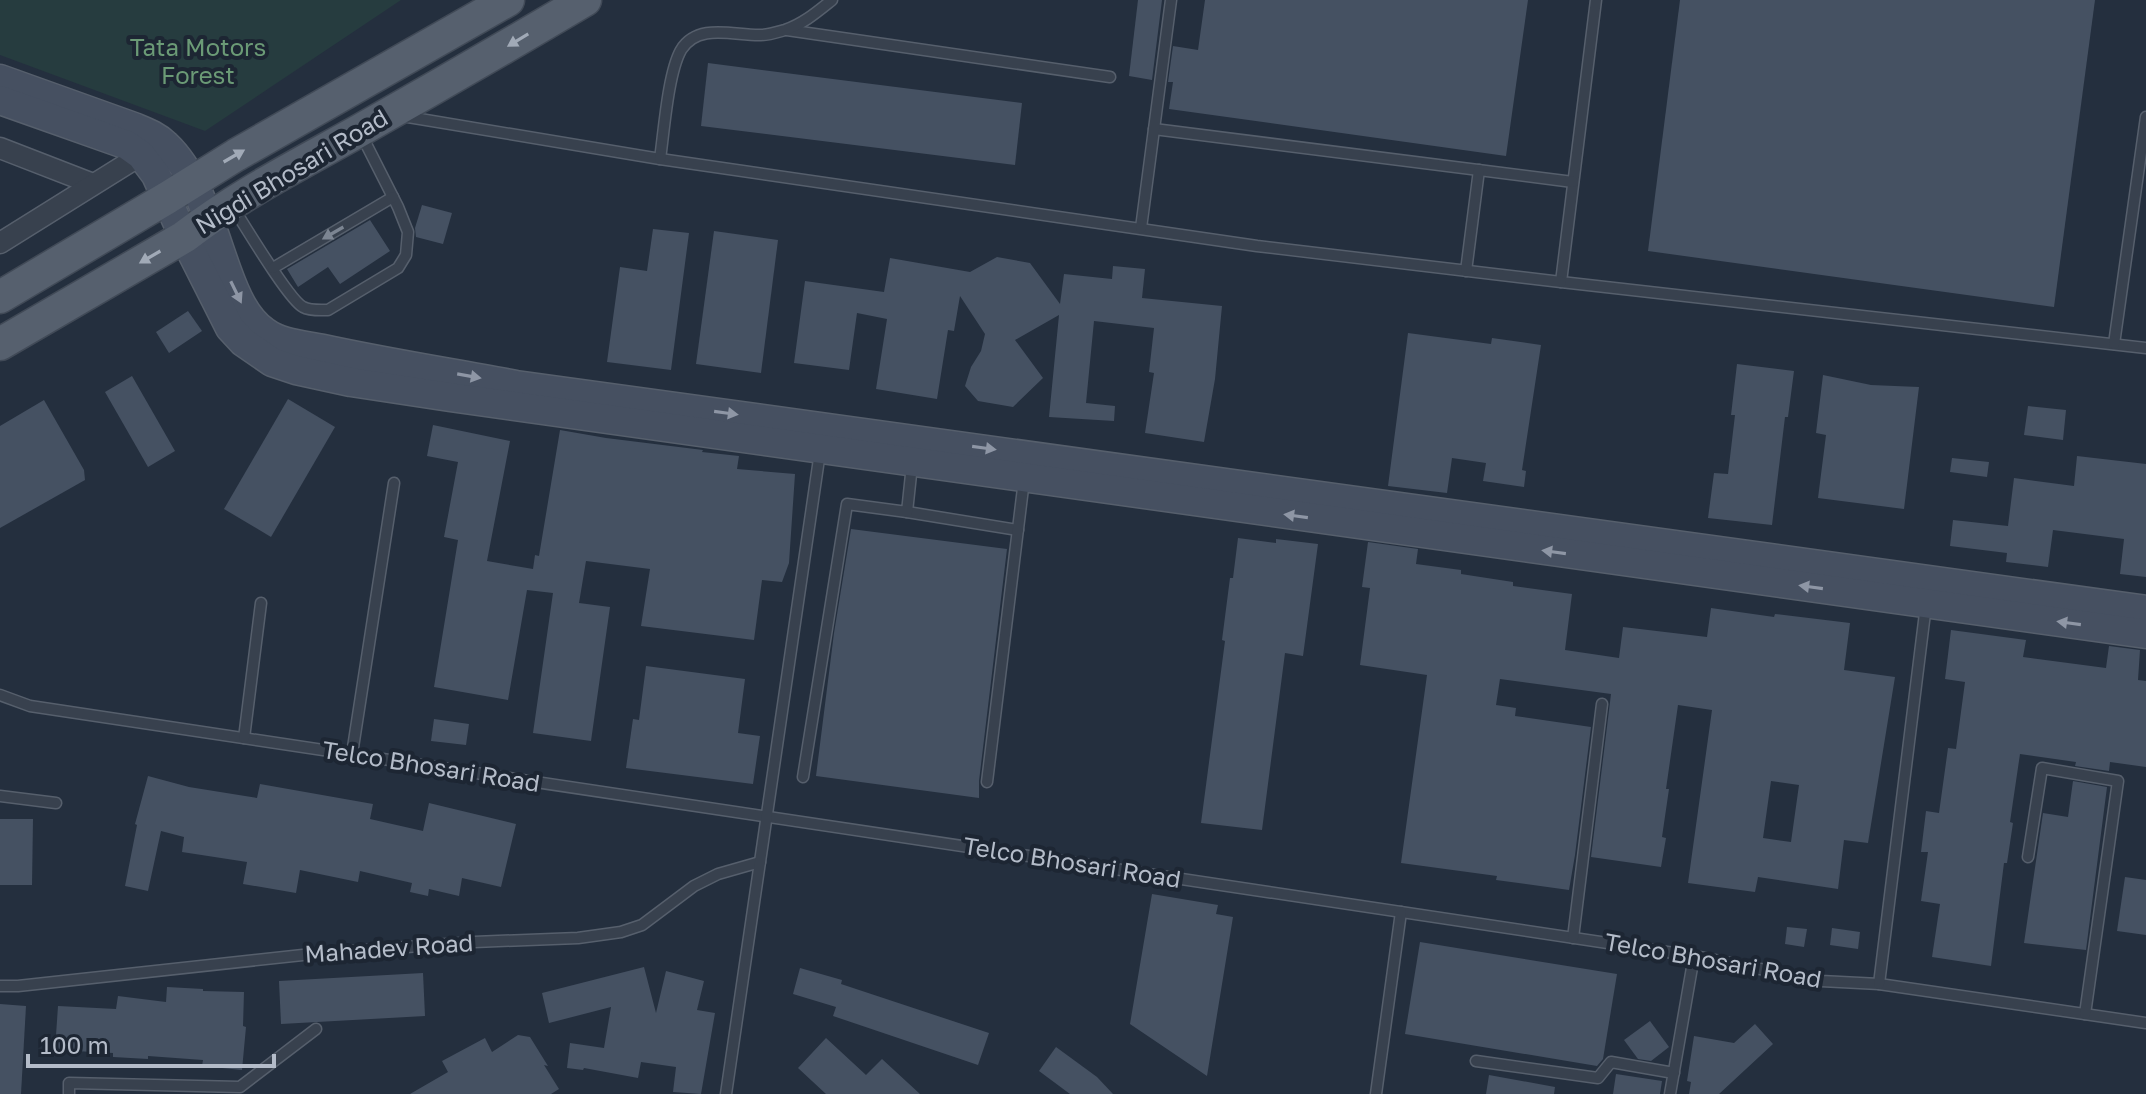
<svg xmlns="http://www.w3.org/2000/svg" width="2146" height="1094" font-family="'Golos Text',sans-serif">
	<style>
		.green { fill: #263c3f }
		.building { fill: #455162; fill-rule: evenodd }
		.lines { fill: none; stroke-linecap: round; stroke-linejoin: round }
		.lane-casing { stroke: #565f6c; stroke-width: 13 }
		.street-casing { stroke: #565f6c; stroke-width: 23 }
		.secondary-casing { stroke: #565f6c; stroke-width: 31 }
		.primary-casing { stroke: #414a57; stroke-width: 35 }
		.lane { stroke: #38414e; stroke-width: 10 }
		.street { stroke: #38414e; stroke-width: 20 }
		.secondary { stroke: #465061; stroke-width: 28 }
		.primary { stroke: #56606e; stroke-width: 32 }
		.oneway { fill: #a1aab7 }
		.oneway2 { fill: #7c8592 }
		.oneway3 { fill: #8e96a5 }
		.labels { text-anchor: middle; stroke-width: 8; stroke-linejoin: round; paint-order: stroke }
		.park-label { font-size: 24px; fill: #6b9a76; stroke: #1d2633 }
		.street-label { font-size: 24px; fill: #b4bcc9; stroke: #1d2633 }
	</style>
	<rect width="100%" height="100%" fill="#242f3e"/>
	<path class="green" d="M0 0H401L205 131 0 55Z"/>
	<g class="building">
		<path d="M1138 0H1162L1152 80 1129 76Z"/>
		<path d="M1205 0H1528L1506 156 1169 109 1173 82H1168L1173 46 1198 50Z"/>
		<path d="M1680 0H2095L2054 307 1648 251Z"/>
		<path d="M708 63 1022 103 1015 165 701 126Z"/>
		<path d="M422 205 452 213 443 244 416 237 415 228Z"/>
		<path d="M370 220 390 251 340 284 328 267 298 287 287 269Z"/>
		<path d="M653 229 689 233 671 370 607 362 620 267 647 271Z"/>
		<path d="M714 231 778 240 761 373 696 364Z"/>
		<path d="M997 257 1030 263 1060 304 1064 274 1112 279 1113 266 1145 269 1142 298 1222 306 1215 379 1204 442 1145 433 1154 373 1149 372 1154 328 1094 321 1086 403 1115 406 1114 421 1049 417 1059 315 1015 340 1043 378 1013 407 978 401 965 386 971 367 981 351 985 334 960 296 954 331 948 330 937 399 876 389 887 319 857 313 849 370 794 363 805 281 884 292 890 258 970 272Z"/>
		<path d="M188 311 202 331 169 353 156 332Z"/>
		<path d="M1408 333 1491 344 1492 338 1541 345 1522 470 1526 471 1524 487 1483 481 1486 463 1452 458 1447 493 1388 486Z"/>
		<path d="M1737 364 1794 371 1788 417H1785L1772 525 1708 518 1714 473 1728 474 1735 415H1731Z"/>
		<path d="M1823 375 1871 385 1919 387 1904 509 1818 498 1826 435 1816 433Z"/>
		<path d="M132 376 175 451 148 467 105 392Z"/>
		<path d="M288 399 335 427 271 537 224 509Z"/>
		<path d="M44 400 84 470 85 480 0 528V426Z"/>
		<path d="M2028 406 2066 410 2063 440 2024 435Z"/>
		<path d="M433 425 510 441 487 561 533 569 535 555 539 556 560 430 606 438 703 450 702 452 739 456 737 469 795 474 789 563 782 582 762 580 754 640 641 626 650 569 586 561 579 603 610 607 591 741 533 733 553 593 527 590 508 700 434 687 458 540 444 537 458 462 427 456Z"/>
		<path d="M2077 456 2146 464V577L2120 574 2124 539 2053 530 2048 567 2006 562 2007 553 1950 546 1953 520 2008 526 2014 478 2074 486Z"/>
		<path d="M1952 458 1989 462 1987 477 1950 472Z"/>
		<path d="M851 529 1007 549 979 781V798L816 776 834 633Z"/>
		<path d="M1238 538 1276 543V539L1318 544 1303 656 1285 653 1262 830 1201 823 1225 641 1222 640 1230 578H1233Z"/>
		<path d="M1368 542 1418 549 1416 564 1461 570V574L1513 582V586L1572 594 1565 650 1619 658 1623 627 1707 637 1711 608 1774 617 1775 614 1850 623 1844 670 1895 677 1868 843 1844 840 1838 889 1758 877 1755 892 1688 883 1712 710 1678 705 1666 789H1669L1662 837 1666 838 1661 867 1591 857 1611 694 1500 679 1496 705 1516 708 1515 716 1591 727 1575 855 1569 890 1496 880 1497 876 1401 863 1427 675 1360 665 1370 588 1362 587ZM1771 781 1799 785 1791 842 1763 838Z"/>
		<path d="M1951 630 2026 640 2023 657 2106 668 2109 646 2140 650 2138 680 2146 681V767L2110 762 2109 771 2075 766 2076 762 2020 754 2010 822 2013 823 2007 863H2004L1991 966 1932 957 1940 904 1921 901 1928 852H1921L1926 811 1939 813 1948 748 1956 749 1965 682 1945 679Z"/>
		<path d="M646 666 745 679 738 733 760 736 753 784 626 768 633 719 639 720Z"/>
		<path d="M434 719 469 724 466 745 431 741Z"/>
		<path d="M148 776 189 787 257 798 260 784 373 804 370 819 423 831 429 803 516 824 501 887 462 878 459 896 429 889 428 896 410 892 412 883 360 871 358 882 300 870 296 893 243 884 247 862 182 852 184 837 161 831 148 891 125 886 137 825 135 824Z"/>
		<path d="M2073 781 2107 787 2086 950 2024 943 2043 813 2068 817Z"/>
		<path d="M0 819H33L32 885H0Z"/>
		<path d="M2125 877 2146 880V935L2117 931Z"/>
		<path d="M1152 894 1218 905 1216 914 1233 917 1207 1076 1130 1024Z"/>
		<path d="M1787 927 1807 929 1804 947 1785 944Z"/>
		<path d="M1832 928 1860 932 1858 949 1830 945Z"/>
		<path d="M1420 942 1617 974 1603 1059 1597 1066 1405 1034Z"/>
		<path d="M644 967 656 1013 666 971 704 981 697 1010 715 1013 701 1094 673 1092 676 1067 641 1062 638 1078 584 1068 583 1070 567 1068 570 1043 604 1048 611 1007 549 1023 542 993Z"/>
		<path d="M800 968 842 980 841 984 989 1033 978 1065 833 1016 836 1007 793 994Z"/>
		<path d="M423 973 425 1016 281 1024 279 981Z"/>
		<path d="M167 987 203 989V991L244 992 243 1026 246 1027 242 1070 202 1066 203 1060 148 1056V1059L113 1057V1053L55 1050 58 1006 116 1009 118 996 166 1002Z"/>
		<path d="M0 1004 26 1006 21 1094H0Z"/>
		<path d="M1650 1021 1669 1047 1651 1061 1638 1059 1624 1040Z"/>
		<path d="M1755 1024 1773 1044 1719 1094H1689L1691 1082 1687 1081 1694 1036 1734 1043Z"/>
		<path d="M518 1035 530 1037 548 1066 544 1065 559 1089 551 1094H410L448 1072 442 1061 485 1038 492 1052Z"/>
		<path d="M826 1038 866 1075 882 1059 920 1094H826L798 1068Z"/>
		<path d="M1056 1047 1097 1077 1113 1094H1070L1039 1071Z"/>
		<path d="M1616 1074 1662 1081 1660 1094H1613Z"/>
		<path d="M1489 1075 1555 1087 1554 1094H1486Z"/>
	</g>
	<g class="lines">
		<g class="lane-casing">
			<g id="lane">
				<path d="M1596 0 1561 282 2146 348"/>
				<path d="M787 30 1110 77"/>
				<path d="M402 116 660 159 1257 246 1561 282"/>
				<path d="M1154 129 1573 182"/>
				<path d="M660 159C664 131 668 73 681 50 698 22 735 36 761 35 769 35 778 32 785 30 803 24 817 12 832 0"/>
				<path d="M234 209C245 226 289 300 303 307 310 311 320 310 328 310L398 268 406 255 408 232 398 207 362 136"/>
				<path d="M1141 228 1171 0"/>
				<path d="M273 268 393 197"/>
				<path d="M1466 271 1479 170"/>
				<path d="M2114 344 2146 117"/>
				<path d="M907 512 1018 530"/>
				<path d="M0 695 30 706 1694 956 1821 981 1879 984 2146 1023"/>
				<path d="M244 738 261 603"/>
				<path d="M352 754 394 483"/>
				<path d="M803 777 847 504 907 512 912 465"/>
				<path d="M987 782 1024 480"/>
				<path d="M0 796 56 803"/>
				<path d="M2028 857 2042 768 2118 781 2085 1014"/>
				<path d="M1573 938 1602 704"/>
				<path d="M1879 984 1926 605"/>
				<path d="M0 986H18L312 954 474 942 578 938 621 932 642 925 694 886 718 874 760 862"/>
				<path d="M1476 1061 1598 1078 1611 1062 1674 1073"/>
				<path d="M69 1094V1083L240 1087 316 1029"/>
				<path d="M726 1094 820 452"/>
				<path d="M1376 1094 1401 912"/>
				<path d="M1670 1094 1694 956"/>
			</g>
		</g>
		<g class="street-casing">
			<g id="street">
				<path d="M0 148 93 184"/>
				<path d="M0 243 149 150"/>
			</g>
		</g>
		<g class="secondary-casing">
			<g id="secondary">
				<path d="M0 79 134 127C146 132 157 136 166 145 198 175 212 230 227 271 235 293 245 318 265 332 281 344 304 345 323 349 387 363 452 373 516 385L2146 610"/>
				<path d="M0 100 127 145 141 155 156 175 184 237 230 328 243 342 272 362 296 370 351 382 450 397 2146 634"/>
			</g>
		</g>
		<g class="primary-casing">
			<g id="primary">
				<path d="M0 297 167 198 236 155 508 0"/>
				<path d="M0 344 184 237C237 196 298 165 357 132 433 89 509 45 585 0"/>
			</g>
		</g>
		<use href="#lane" class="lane"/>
		<use href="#street" class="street"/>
		<use href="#secondary" class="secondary"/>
		<use href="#primary" class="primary"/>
	</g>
	<defs><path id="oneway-solid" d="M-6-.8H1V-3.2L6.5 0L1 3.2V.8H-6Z" transform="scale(2)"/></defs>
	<g class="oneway">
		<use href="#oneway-solid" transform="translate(518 40) rotate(149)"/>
		<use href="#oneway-solid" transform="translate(234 156) rotate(-30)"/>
		<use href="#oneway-solid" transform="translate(150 257) rotate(150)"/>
	</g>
	<use class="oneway2" href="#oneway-solid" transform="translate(333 233) rotate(150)"/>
	<g class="oneway3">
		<use href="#oneway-solid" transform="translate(236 292) rotate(64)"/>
		<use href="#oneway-solid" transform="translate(469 376) rotate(10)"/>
		<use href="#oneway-solid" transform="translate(726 413) rotate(8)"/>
		<use href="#oneway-solid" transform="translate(984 448) rotate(8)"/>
		<use href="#oneway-solid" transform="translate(1296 516) rotate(-172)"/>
		<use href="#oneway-solid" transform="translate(1554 552) rotate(-172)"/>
		<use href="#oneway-solid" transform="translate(1811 587) rotate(-172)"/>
		<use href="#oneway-solid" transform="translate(2069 623) rotate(-172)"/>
	</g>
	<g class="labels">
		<g class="park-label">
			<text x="198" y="56">Tata Motors<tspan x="198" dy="28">Forest</tspan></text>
		</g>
		<g class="street-label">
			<text transform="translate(292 172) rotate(-31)" y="8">Nigdi Bhosari Road</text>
			<text transform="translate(431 767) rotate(9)" y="8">Telco Bhosari Road</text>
			<text transform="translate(1072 863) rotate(9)" y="8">Telco Bhosari Road</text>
			<text transform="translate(389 949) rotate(-4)" y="8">Mahadev Road</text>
			<text transform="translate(1713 961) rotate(10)" y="8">Telco Bhosari Road</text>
		</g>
	</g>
	<path d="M28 1054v12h246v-12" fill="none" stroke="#b4bcc9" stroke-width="4"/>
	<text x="40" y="1054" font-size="24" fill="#b4bcc9" stroke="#1d2633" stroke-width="6" paint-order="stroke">100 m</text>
</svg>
